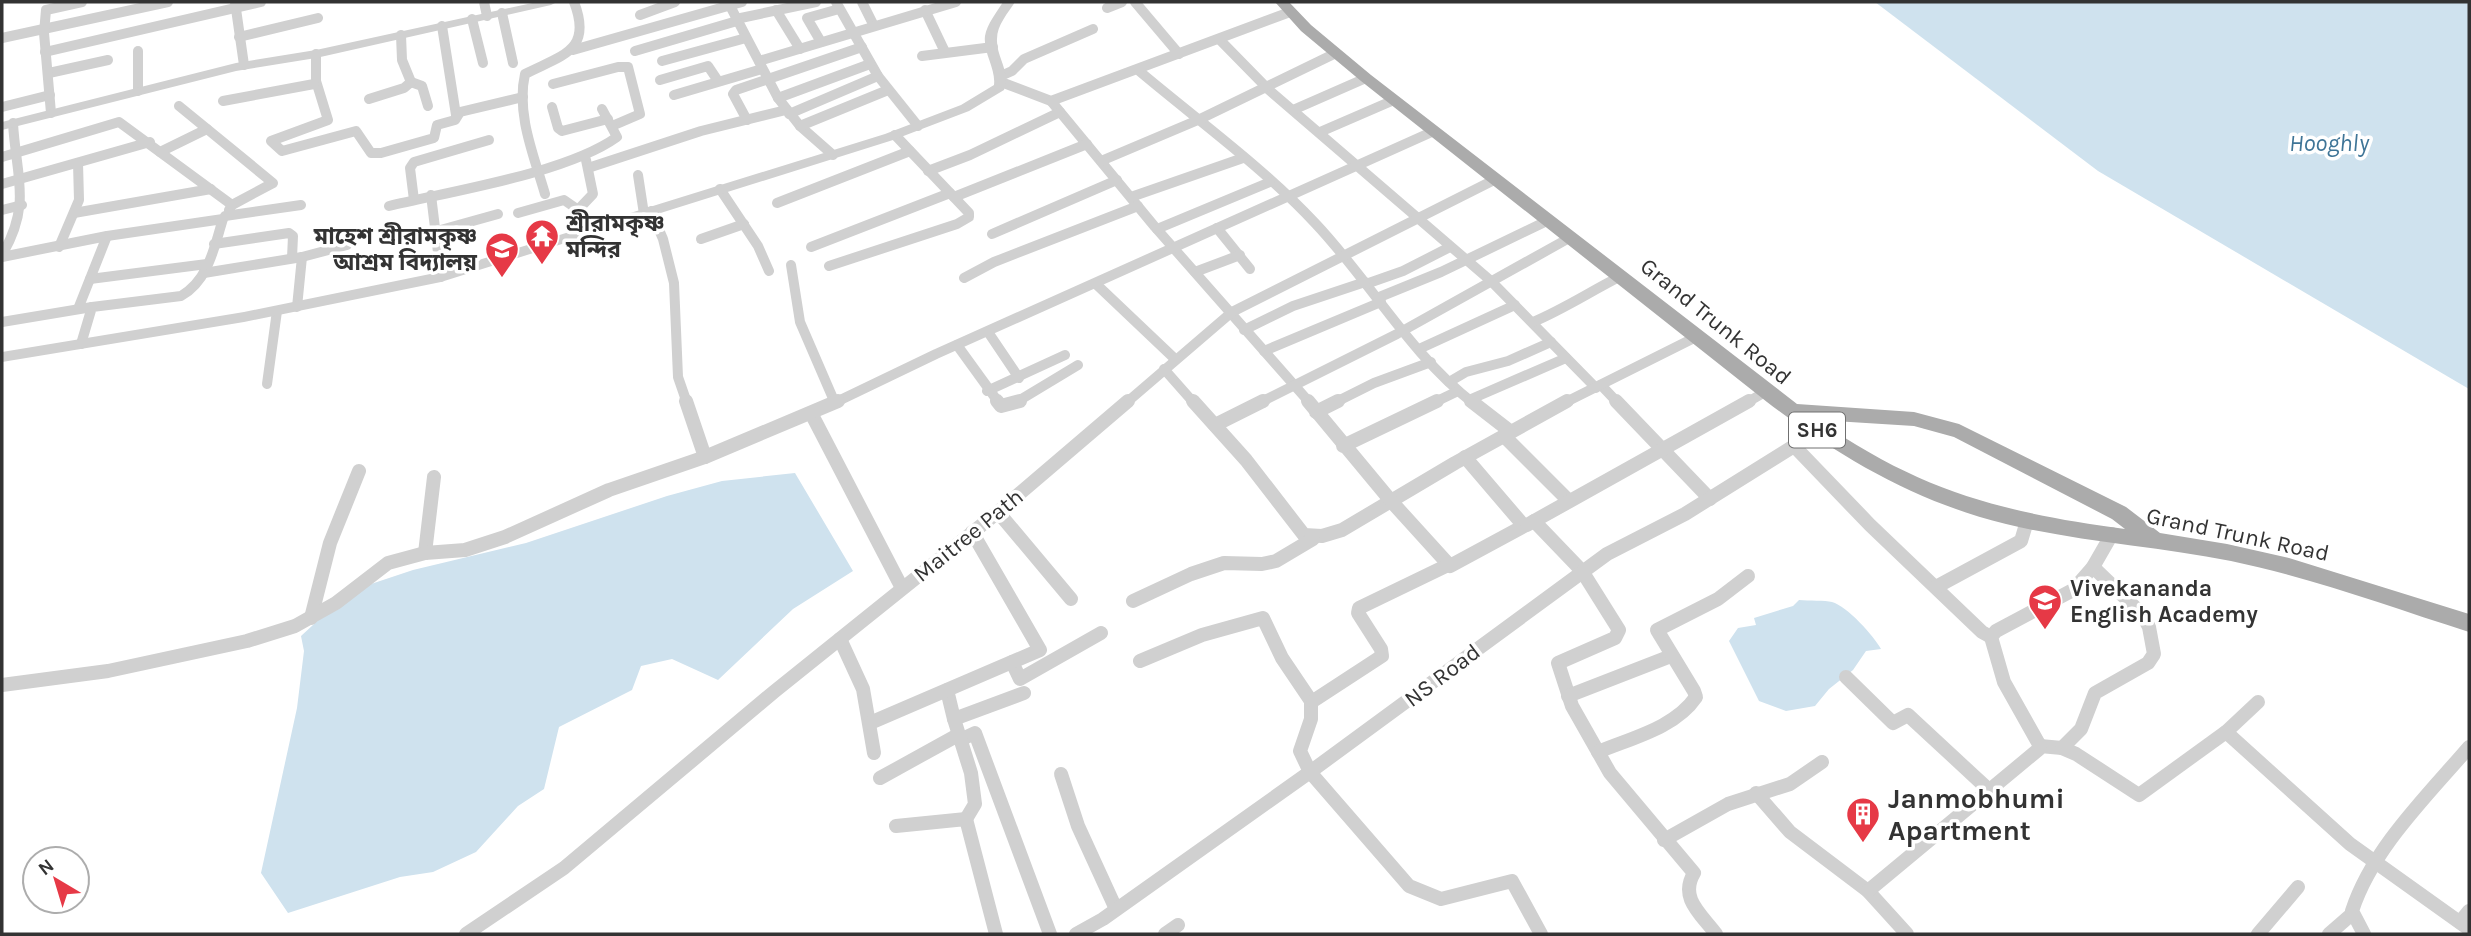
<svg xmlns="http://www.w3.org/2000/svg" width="2471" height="936" font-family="Karla,'Noto Sans Bengali',sans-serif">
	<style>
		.water { fill: #cfe2ee }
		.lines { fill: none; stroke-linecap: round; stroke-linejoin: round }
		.minor-far1 { stroke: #d0d0d0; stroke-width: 10 }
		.minor { stroke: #d0d0d0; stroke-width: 14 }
		.tertiary { fill: #d0d0d0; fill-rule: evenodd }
		.primary { fill: #ababab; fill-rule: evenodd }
		.labels { text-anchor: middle; stroke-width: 7; stroke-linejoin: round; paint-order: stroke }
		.shield { fill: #fff; stroke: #707070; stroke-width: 2 }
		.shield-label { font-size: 21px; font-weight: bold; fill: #333 }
		.poi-label { font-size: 23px; font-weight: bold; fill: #333; stroke: #fff; text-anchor: start }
		.street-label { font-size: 23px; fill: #333; stroke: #fff }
		.water-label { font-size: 24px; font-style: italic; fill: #3f7597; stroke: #fff }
		.near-poi-label { font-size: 28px; font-weight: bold; fill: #333; stroke: #fff; text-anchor: start }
	</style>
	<rect width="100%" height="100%" fill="#fff"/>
	<g class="water">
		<path d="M1875 2H2469V389L2098 171Z"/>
		<path d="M795 473 853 571 793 609 718 680 672 659 641 666 632 690 559 727 544 789 518 806 476 852 433 872 400 877 288 913 261 873 297 708 304 651 301 636 350 591 413 570 526 543 667 496 722 481Z"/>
		<path d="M1799 600C1809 601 1825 600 1832 602 1847 606 1874 636 1881 649L1866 651 1853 670 1829 689 1815 706 1786 711 1759 701 1729 641 1738 628 1756 625 1754 618 1793 606Z"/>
	</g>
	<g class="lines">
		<g class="minor-far1">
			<path d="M235 2 244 65"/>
			<path d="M484 2 487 16"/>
			<path d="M728 2 778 98 800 126 833 155"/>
			<path d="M836 2 878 76 918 126"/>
			<path d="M862 2 874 26"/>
			<path d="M1135 2 1179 54"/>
			<path d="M1107 8 1122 2"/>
			<path d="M776 10 800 49"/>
			<path d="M925 10 945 52"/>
			<path d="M502 13 513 63"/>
			<path d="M640 15 675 2"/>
			<path d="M472 19 483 63"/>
			<path d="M736 19 816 2"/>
			<path d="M442 26 456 115"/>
			<path d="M239 37 318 18"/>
			<path d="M2 38 168 2"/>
			<path d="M1219 39 1269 90 1491 281 1596 388"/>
			<path d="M821 42 807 18 839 9"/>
			<path d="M573 50 742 2"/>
			<path d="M138 51V91"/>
			<path d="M635 51 737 21"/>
			<path d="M45 52 261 2"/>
			<path d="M316 54V81L328 120 271 141 282 151 356 131 371 153H381L434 138 437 125 455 120 460 112 523 97"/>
			<path d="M922 56 993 47"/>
			<path d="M662 61 746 38"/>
			<path d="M759 61 956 2"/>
			<path d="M1138 70C1196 119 1264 168 1315 223 1370 281 1410 354 1473 403"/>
			<path d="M49 73 108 60"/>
			<path d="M1003 75 1012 71 1024 59 1093 29"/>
			<path d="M660 80 708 66 718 81"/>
			<path d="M411 82 422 86 428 106"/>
			<path d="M1001 82 1051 101 1290 12"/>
			<path d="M553 84 618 67H628L640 114 612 126"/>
			<path d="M674 95 762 69"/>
			<path d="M778 98 870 64"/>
			<path d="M369 99 404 88 411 82 402 60 401 35"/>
			<path d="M223 101 314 84"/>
			<path d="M1051 101 1155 227 1310 403"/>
			<path d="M179 106 273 183 232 205 229 210"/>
			<path d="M2 107 50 95"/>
			<path d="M552 107 558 128 562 131 608 119"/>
			<path d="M1293 110 1366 78"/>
			<path d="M51 113 44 33 46 10 82 2"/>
			<path d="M789 114 878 76"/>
			<path d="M747 120 733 94 736 90 862 47"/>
			<path d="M800 126 888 90"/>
			<path d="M1320 132 1394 100"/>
			<path d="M160 152 207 129"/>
			<path d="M2 157 119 122 232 205"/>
			<path d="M1101 161 1198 120 1336 53"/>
			<path d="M588 168 701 131 786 110"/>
			<path d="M928 171 970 155 1060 112"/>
			<path d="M638 175 644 214"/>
			<path d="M2 184 150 142"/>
			<path d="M720 189 758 246 769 271"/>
			<path d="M545 194C534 156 516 114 525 74 562 55 593 51 574 2"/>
			<path d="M431 195 441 277"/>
			<path d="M954 197 1087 144"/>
			<path d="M1131 197 1243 158"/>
			<path d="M414 200 410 168 414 162 489 140"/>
			<path d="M777 203 910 151"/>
			<path d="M389 206C452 191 567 173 617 137L602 109"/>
			<path d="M2 210 22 205"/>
			<path d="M651 211 663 239 674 283 678 377 687 403"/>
			<path d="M74 213 211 189"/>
			<path d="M518 213 564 200 577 209"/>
			<path d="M225 216 301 205"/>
			<path d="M1217 228 1250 269"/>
			<path d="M1157 229 1270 182"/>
			<path d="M437 231 498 214"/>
			<path d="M992 234 1117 180"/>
			<path d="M578 235 575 213 593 194 586 160"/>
			<path d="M701 239 744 224"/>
			<path d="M214 244 289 233 293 236 292 258"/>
			<path d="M59 247 79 200 78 163"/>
			<path d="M811 247 950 193"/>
			<path d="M2 255C32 204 16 177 13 123"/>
			<path d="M2 257 107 236 223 219C214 247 209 280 181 296L92 307 81 344"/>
			<path d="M791 265 800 322 835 403"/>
			<path d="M829 266 957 224 969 217V213L895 135"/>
			<path d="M1195 272 1240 255"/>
			<path d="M204 273 302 257 347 245"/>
			<path d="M964 278 994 262 1138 206"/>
			<path d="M90 279 207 264"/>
			<path d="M1096 284 1175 359"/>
			<path d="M1366 284 1403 271 1450 247"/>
			<path d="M1377 298 1441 272 1549 220"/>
			<path d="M297 307 302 257"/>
			<path d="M78 309 107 236"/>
			<path d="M2 322 92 307"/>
			<path d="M1533 322C1564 309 1591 291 1621 276"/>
			<path d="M1244 330 1293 306 1365 282"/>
			<path d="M988 332 1019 378"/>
			<path d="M957 345 999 403"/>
			<path d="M1419 349 1515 305"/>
			<path d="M1264 351 1381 302"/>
			<path d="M1164 369 1194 403"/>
			<path d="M1449 382 1466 372 1508 361 1551 342"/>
			<path d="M267 384 277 311"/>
			<path d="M1601 385 1618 403"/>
			<path d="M987 391 1065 355"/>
			<path d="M1469 400 1566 358"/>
			<path d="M834 403 936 354 1434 131"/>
			<path d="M1015 403 1078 365"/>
			<path d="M1126 403 1232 312 1496 179"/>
			<path d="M1259 403 1397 334 1571 237"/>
			<path d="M1334 403 1374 383 1431 362"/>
			<path d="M1433 403 1458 391"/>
			<path d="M1564 403 1698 336"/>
			<path d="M1746 403 1765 392"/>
		</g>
		<g class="minor">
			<path d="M686 401 705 457"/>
			<path d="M997 401 1001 406 1020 401"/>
			<path d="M1193 401 1246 460 1304 535 1322 536 1342 530 1455 463 1567 401"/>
			<path d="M1308 401 1391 501 1450 566 1524 526 1465 457"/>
			<path d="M1471 401 1511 432"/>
			<path d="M1616 401 1710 499"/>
			<path d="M1316 412 1338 401"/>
			<path d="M811 413 902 588"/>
			<path d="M1215 425 1263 401"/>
			<path d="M1504 436 1569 501"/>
			<path d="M1343 446 1437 401"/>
			<path d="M1795 447 1870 525 1982 632 1991 637"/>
			<path d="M998 512 1071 599"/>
			<path d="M1534 521 1582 571 1619 630 1615 638 1558 663 1572 706 1610 773 1694 873C1679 898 1701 914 1716 934"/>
			<path d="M1527 525 1749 401"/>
			<path d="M425 553 434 477"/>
			<path d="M1936 587 2021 541 2027 521"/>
			<path d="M1133 601 1191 574 1224 563 1262 564 1276 561 1313 539"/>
			<path d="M311 618 330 543 359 471"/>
			<path d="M840 639 863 689 874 753"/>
			<path d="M1140 661 1202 635 1263 618 1282 658 1311 701V719L1300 751 1310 772 1409 886 1441 899 1512 881 1541 934"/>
			<path d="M1012 662 1020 679 1101 633"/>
			<path d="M1846 677 1893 723 1908 715 1989 790"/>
			<path d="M2 685 108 671 247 641 295 626 336 603 388 563 425 553 465 550 505 537 609 490 705 457 838 401"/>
			<path d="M947 690 954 719"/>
			<path d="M1568 696 1671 656"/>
			<path d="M1313 701 1382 656 1381 649 1358 613 1359 608 1448 565"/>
			<path d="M870 723 1040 650 972 532"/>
			<path d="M2226 732 2350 844 2469 929"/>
			<path d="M960 740 975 733 1050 934"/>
			<path d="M2040 746 2062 748 2076 754 2139 795 2226 732 2258 702"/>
			<path d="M2062 748 2081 729 2095 693 2148 663 2154 654 2149 627 2142 614 2093 567"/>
			<path d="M1598 752C1631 738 1675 728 1696 697L1694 691 1657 630 1718 599 1748 576"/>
			<path d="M1061 774 1078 826 1116 909"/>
			<path d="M880 778 958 735"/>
			<path d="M1756 793 1790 832 1868 891 1907 934"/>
			<path d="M966 819 975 804 971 773 954 719 1024 693"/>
			<path d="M896 826 966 819 996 934"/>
			<path d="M1664 840 1728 804 1790 784 1822 762"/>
			<path d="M1868 891 2039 749 2040 746 2004 682 1991 637 1996 631 2073 590 2093 567 2112 534"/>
			<path d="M2460 922 2469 911"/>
			<path d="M466 934 564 868 775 691 998 512 1128 401"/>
			<path d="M1076 934 1103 919 1310 772 1607 554 1685 514 1818 431"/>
			<path d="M1165 934 1178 925"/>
			<path d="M2258 934 2298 887"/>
			<path d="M2329 934 2352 914"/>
			<path d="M2364 934 2352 911C2372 849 2427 796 2469 747"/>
		</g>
		<g class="tertiary">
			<path d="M537 2H557L551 5 316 58 236 71 2 130V122L236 63 316 50Z"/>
			<path d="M1003 2H1015C1008 13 997 25 997 39 996 57 1011 71 1004 90L969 111 893 140 441 282 244 322 2 362V352L244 312 440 272 885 134 961 105 994 85C996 68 983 53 985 36 987 24 997 12 1003 2Z"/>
		</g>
		<path class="primary" d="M1275 2H1289L1311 25 1371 75 1797 404 1914 412 1959 424 2126 507 2160 533 2227 544 2289 558 2469 614V632C2390 607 2312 578 2231 561 2156 546 2080 542 2006 524 1916 502 1841 458 1767 402L1361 81 1301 31ZM1818 420 1914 426 1954 437 2112 519 2125 529C2001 512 1922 492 1818 420Z"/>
	</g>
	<defs>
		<g id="temple-pin" transform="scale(1.75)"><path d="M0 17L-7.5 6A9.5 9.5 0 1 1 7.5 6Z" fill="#e63946" stroke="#fff"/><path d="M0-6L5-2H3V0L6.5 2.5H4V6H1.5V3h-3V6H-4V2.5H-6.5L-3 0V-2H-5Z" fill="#fff"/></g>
		<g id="school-pin" transform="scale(1.75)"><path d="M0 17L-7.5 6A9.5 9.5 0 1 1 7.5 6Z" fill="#e63946" stroke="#fff"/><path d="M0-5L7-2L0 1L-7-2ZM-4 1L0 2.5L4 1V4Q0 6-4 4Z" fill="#fff"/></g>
		<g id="building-pin" transform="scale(1.75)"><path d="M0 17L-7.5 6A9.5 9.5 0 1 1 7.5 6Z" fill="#e63946" stroke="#fff"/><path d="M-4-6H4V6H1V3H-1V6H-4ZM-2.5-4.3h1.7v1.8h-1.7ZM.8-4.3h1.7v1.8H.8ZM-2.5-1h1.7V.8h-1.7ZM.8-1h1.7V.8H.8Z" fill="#fff"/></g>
	</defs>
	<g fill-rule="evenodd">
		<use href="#temple-pin" x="542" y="236"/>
		<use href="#school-pin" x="502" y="249"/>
		<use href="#school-pin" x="2045" y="601"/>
		<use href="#building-pin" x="1863" y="814"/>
	</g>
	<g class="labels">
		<rect class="shield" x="1789" y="412.5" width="56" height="35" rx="5"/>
		<g class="shield-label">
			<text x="1817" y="437">SH6</text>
		</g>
		<g class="poi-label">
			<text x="566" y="231">শ্রীরামকৃষ্ণ<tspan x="566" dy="26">মন্দির</tspan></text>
			<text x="477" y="244" text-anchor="end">মাহেশ শ্রীরামকৃষ্ণ<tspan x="477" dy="26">আশ্রম বিদ্যালয়</tspan></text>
			<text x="2070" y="596">Vivekananda<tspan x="2070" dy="26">English Academy</tspan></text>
		</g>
		<g class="street-label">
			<text transform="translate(1716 321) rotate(39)" y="8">Grand Trunk Road</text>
			<text transform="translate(2238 534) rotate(12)" y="8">Grand Trunk Road</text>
			<text transform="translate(968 535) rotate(-39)" y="8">Maitree Path</text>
			<text transform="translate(1442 675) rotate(-37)" y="8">NS Road</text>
		</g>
		<g class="water-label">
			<text x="2329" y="151">Hooghly</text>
		</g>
		<g class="near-poi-label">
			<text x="1888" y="808">Janmobhumi<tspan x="1888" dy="32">Apartment</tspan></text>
		</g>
	</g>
	<rect width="2471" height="936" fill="none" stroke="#333333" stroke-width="7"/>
	<g transform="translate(56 880) rotate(322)"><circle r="33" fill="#ffffff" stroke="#adadad" stroke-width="2"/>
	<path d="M0-5L12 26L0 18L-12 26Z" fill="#e63946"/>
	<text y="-10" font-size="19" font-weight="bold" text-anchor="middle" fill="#333333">N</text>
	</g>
</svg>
